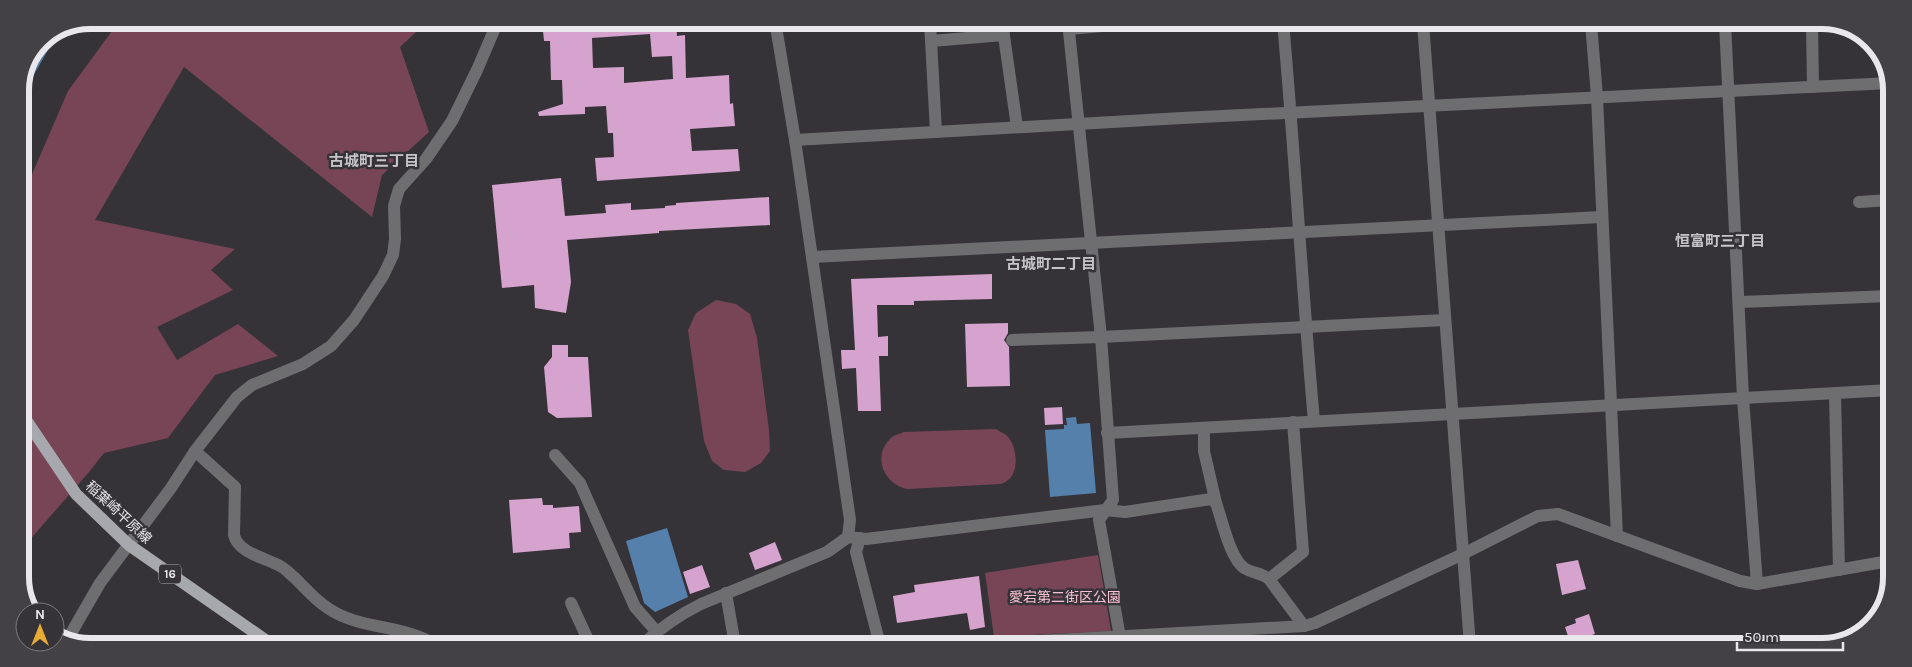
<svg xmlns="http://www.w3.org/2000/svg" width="1912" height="667" font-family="Karla,'Noto Sans JP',sans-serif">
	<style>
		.green { fill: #774555 }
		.water { fill: #5680ac }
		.building { fill: #d6a3ce; fill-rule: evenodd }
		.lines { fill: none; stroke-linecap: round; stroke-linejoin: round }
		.minor { stroke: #6e6e71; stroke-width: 12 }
		.tertiary { stroke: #6e6e71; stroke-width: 12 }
		.primary { stroke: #a7a8ad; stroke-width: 12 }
		.labels { text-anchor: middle; stroke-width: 5; stroke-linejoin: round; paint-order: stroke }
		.shield { fill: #353338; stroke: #b3b1b5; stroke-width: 1 }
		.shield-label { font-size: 12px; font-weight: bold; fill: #e9e7eb }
		.street-label { font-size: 14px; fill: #e9e7eb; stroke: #353338 }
		.park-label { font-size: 14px; fill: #f8c0d1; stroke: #353338 }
		.neighbourhood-label { font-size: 15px; font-weight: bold; fill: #c6c3ca; stroke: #353338 }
		.rim { fill: none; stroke: #e9e7eb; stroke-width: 6 }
	</style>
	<rect width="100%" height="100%" fill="#353338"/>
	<g class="green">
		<path d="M120 20 428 21 400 47 429 132 382 175 372 217 184 67 95 220 235 249 211 270 233 290 157 327 177 360 238 324 278 356 215 375 168 438 104 453 89 472 20 551V202L68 91Z"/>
		<path d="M716 300 736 304 750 314 757 338 769 430 770 451 761 463 745 472 724 470 712 461 704 441 688 330 696 313Z"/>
		<path d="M996 429C999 431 1003 433 1006 435 1017 444 1020 471 1008 480 1006 482 1003 483 1001 484L907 489C884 484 872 457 890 439 893 435 900 434 904 432Z"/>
		<path d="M1098 555 1111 631 994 637 985 573Z"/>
	</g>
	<g class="water">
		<path d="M57 34 23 94 20 107V85L41 40Z"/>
		<path d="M1076 417 1077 424 1090 423 1096 493 1050 497 1045 430 1064 429V425H1067L1066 418Z"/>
		<path d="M667 528 688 597 655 612 644 603 626 541Z"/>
	</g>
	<g class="building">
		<path d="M542 21H676L677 36 685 35 686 78 729 75 730 104 733 103 735 126 690 129 692 151 738 149 740 171 597 181 595 158 614 157 613 133H608L606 106 585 107V114L539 116 538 112 563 104 562 80H551L550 41H544ZM650 34 652 57 672 56 673 79 624 83V67L593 68 592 38Z"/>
		<path d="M561 178 565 216 606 213 605 205 631 203V210L665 208V206L676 205V203L769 197 770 225 659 231V233L567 240 571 282 566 313 535 308 534 285 502 288 492 185Z"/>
		<path d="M992 274V299L914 301V305H877L878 337 888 336V356H879L881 411H858L856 368 842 369 841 350H855L851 279Z"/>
		<path d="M1008 323V333L1004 340 1009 347 1010 386 967 387 965 324Z"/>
		<path d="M552 345H568V357H588L592 417 557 418 548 412 544 367 552 357Z"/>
		<path d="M1062 407 1063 424 1045 425 1044 408Z"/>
		<path d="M542 498 543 505H553V508L579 506 581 532 569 533 570 548 513 553 509 500Z"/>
		<path d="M775 542 782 560 755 570 749 553Z"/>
		<path d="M1578 560 1586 589 1562 595 1556 564Z"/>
		<path d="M702 565 710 587 690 594 683 572Z"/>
		<path d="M979 576 985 627 970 630 967 613 897 623 893 596 915 592 914 585Z"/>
		<path d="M1589 614 1595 634 1582 638 1581 635 1569 639 1565 627 1576 623 1575 619Z"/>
	</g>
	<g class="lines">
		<g class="minor">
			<path d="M775 21 795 140"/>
			<path d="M930 22 936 132"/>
			<path d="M1002 22 1017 127"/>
			<path d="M1068 22 1101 337 1113 500 1099 520 1120 637"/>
			<path d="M1283 22C1295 155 1302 289 1314 421"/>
			<path d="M1591 23 1597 97 1617 536"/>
			<path d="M1725 23 1743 398 1757 584"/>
			<path d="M1812 24 1813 87"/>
			<path d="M1069 29 1147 22"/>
			<path d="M931 41 1004 35"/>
			<path d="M1859 202 1891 200"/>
			<path d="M812 257 1601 217"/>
			<path d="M1740 302 1890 296"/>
			<path d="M1012 340 1101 337 1445 320"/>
			<path d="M1835 394 1839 570"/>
			<path d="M1204 428V451L1216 503"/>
			<path d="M1107 433 1890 390"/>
			<path d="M195 451 235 487 234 535C238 553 266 558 280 566 286 569 290 574 295 578 307 590 320 605 336 613 366 629 405 626 434 644"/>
			<path d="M555 455 580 483 635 607 656 631"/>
			<path d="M848 537 866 539 1105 510 1125 512 1211 499 1216 503C1222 520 1230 558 1244 568 1252 573 1262 573 1269 579L1304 626"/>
			<path d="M860 538 856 552 880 645"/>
			<path d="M1269 579 1303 552 1293 422"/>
			<path d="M726 593 735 645"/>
			<path d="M571 603 590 644"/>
			<path d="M66 642 100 583 171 488 195 451 237 397 252 385 303 364 331 346 354 320 383 276 393 255 395 239 394 206 399 189 426 159 452 121 477 70 498 21"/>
			<path d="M1001 645V643L1304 626 1315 623 1463 554 1538 516 1558 514 1740 581 1757 584 1889 561"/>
		</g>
		<g class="tertiary">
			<path d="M1423 23 1470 646"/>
			<path d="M642 645C660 628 679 615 701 604L827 552 848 537 850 520 795 140 1182 118 1891 83"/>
		</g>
		<path class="primary" d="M20 411 76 494 129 545 271 644"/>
	</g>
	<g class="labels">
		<rect class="shield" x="159" y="564.5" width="22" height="19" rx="4"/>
		<g class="shield-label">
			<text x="170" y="578">16</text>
		</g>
		<g class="street-label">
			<text transform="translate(119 512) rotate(43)" y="5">稲葉崎平原線</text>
		</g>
		<g class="park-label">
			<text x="1065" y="602">愛宕第二街区公園</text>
		</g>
		<g class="neighbourhood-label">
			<text x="374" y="166">古城町三丁目</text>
			<text x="1720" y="246">恒富町三丁目</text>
			<text x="1051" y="269">古城町二丁目</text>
		</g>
	</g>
	<path d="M0 0H1912V667H0ZM90 29H1822A61 61 0 0 1 1883 90V577A61 61 0 0 1 1822 638H90A61 61 0 0 1 29 577V90A61 61 0 0 1 90 29Z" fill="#434146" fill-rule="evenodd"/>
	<path class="rim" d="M90 29H1822A61 61 0 0 1 1883 90V577A61 61 0 0 1 1822 638H90A61 61 0 0 1 29 577V90A61 61 0 0 1 90 29Z"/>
	<g transform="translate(40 627)"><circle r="24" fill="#353338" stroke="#7d7b80"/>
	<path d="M0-4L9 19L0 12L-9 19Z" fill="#e6ac36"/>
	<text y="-8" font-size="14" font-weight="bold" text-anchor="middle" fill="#e9e7eb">N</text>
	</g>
	<path d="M1737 642v8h106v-8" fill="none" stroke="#e9e7eb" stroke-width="2.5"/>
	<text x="1744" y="642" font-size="15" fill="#e9e7eb" stroke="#353338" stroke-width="4" paint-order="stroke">50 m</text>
</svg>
